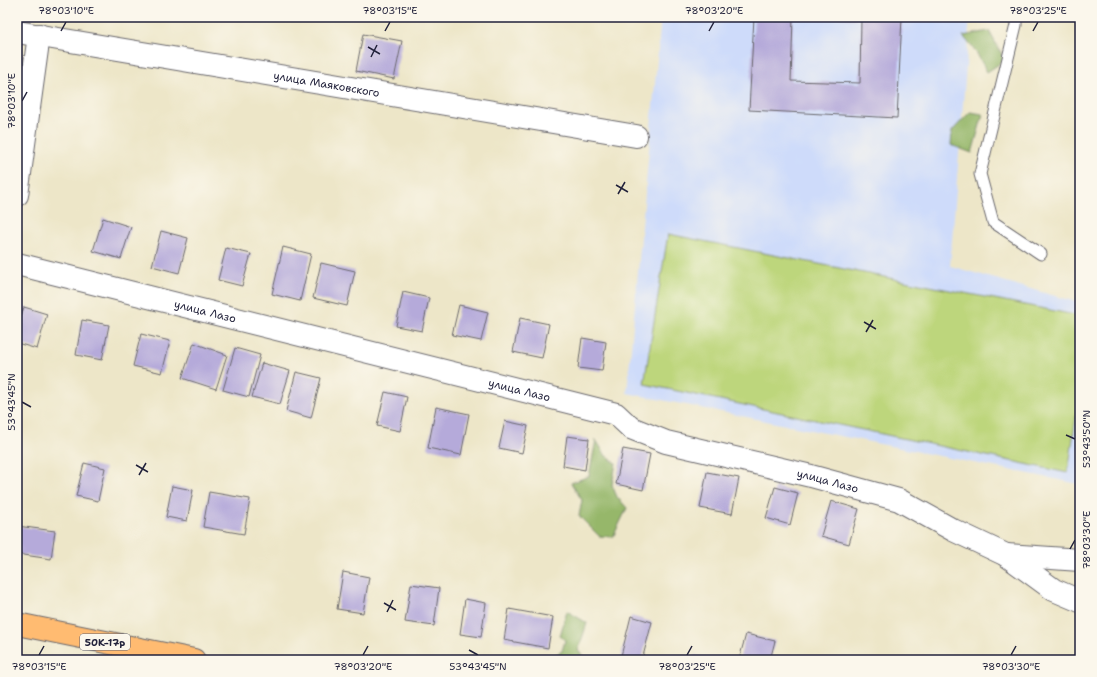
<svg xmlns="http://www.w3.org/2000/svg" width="1097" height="677" font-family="'Shantell Sans',sans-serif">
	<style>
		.built { fill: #cedbfa }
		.green { fill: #bdd67b; stroke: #707c5b }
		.forest { fill: #96b76b; stroke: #5c6c53 }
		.building { fill: #b5aada }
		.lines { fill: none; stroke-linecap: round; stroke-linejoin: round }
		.service-casing { stroke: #69676c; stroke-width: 13 }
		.minor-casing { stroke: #69676c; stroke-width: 24 }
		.primary-casing { stroke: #69676c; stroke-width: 24 }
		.service { stroke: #fff; stroke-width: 11 }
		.minor { stroke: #fff; stroke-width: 22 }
		.primary { stroke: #ffbb71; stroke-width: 22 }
		.ticks { fill: none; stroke: #22223b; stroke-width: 1.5 }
		.labels { text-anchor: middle; stroke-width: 3; stroke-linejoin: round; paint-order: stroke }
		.shield { fill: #fbf7ec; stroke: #636270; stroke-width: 1 }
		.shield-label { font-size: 10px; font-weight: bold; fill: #22223b }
		.street-label { font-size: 11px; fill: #22223b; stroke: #fbf7ec }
		.neatline { fill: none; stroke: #22223b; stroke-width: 1.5 }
		.ticks-label { font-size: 10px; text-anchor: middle; fill: #22223b }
	</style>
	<rect width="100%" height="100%" fill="#fbf7ec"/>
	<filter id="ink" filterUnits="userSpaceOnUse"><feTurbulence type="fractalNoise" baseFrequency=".025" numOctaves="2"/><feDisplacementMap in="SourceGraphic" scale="8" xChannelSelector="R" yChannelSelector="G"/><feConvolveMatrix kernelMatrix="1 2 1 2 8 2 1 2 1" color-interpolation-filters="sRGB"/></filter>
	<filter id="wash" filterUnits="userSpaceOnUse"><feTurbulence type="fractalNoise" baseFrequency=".012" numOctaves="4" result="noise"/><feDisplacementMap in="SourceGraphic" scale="16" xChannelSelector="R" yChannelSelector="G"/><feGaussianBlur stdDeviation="0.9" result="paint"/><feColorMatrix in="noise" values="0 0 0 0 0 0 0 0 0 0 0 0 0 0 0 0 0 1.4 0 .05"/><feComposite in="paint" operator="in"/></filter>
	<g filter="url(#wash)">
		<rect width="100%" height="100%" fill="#ede6c8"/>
		<path class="built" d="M661 17H970L950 266 1080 303 1079 484 627 393Z"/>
		<path class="green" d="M668 234 1080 316V389L1068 473 644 384Z"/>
		<g class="forest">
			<path d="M989 31 1005 60 987 72 976 52 963 36Z"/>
			<path d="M970 112 983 114 972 153 951 145 952 131Z"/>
			<path d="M596 440 606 456 616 463 612 485 617 497 627 508 613 537 599 536 579 516 582 500 571 483 589 476Z"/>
			<path d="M567 611 587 623 578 651 588 660H553L554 656 562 651 565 640 560 636Z"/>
		</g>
		<g id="blocks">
			<g class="building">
				<path d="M754 17H793L791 81 860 83 861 19 841 18V17H902L897 118 749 110Z"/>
				<path d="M363 34 402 41 394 79 356 71Z"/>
				<path d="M103 218 131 227 121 259 93 251Z"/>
				<path d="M161 231 188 238 179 273 152 266Z"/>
				<path d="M283 247 311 254 300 301 272 294Z"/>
				<path d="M226 248 251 254 242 286 218 280Z"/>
				<path d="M321 263 355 271 347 306 313 298Z"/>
				<path d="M403 292 429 298 422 331 396 326Z"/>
				<path d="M459 305 488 312 481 341 452 335Z"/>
				<path d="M24 307 47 314 37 349 17 343V329Z"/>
				<path d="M520 318 549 324 542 358 513 352Z"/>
				<path d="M82 320 109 325 102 360 76 355Z"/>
				<path d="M141 334 170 341 162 373 133 366Z"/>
				<path d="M582 338 606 342 602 371 578 368Z"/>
				<path d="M194 343 227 355 216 389 182 378Z"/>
				<path d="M235 348 260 355 249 397 223 390Z"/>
				<path d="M262 363 290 371 280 404 252 397Z"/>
				<path d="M296 372 321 378 311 418 286 411Z"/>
				<path d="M385 392 407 397 400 431 377 426Z"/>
				<path d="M436 407 469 414 461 455 428 448Z"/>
				<path d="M505 421 528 426 522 453 499 448Z"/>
				<path d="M567 436 589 439 585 470 563 466Z"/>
				<path d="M623 449 650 454 643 490 616 484Z"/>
				<path d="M84 463 105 468 98 501 76 496Z"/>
				<path d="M707 472 739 478 732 514 700 508Z"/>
				<path d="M172 486 193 490 187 521 166 517Z"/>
				<path d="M775 487 798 493 790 525 766 518Z"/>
				<path d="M209 492 250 499 244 534 203 527Z"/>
				<path d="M831 501 859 509 849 544 821 536Z"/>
				<path d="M17 526 55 531 51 559 17 554Z"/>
				<path d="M343 572 369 577 363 613 337 609Z"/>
				<path d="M411 584 439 588 434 626 405 622Z"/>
				<path d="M465 599 486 603 481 637 460 634Z"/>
				<path d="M509 609 553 617 548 648 504 640Z"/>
				<path d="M631 616 652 622 642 660H620Z"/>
				<path d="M746 634 775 641 770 660H756L740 656Z"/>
				<path d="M695 655 711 660H694Z"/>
			</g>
		</g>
	</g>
	<g filter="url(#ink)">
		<use href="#blocks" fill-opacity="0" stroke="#69676c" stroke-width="1"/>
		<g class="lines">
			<g class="service-casing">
				<path id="service" d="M1016 17V25L980 174 993 222 1041 254"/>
			</g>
			<g class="minor-casing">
				<g id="minor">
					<path id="s1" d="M17 32 636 136"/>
					<path d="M17 195 39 35"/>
					<path id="s2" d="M17 264 616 414 631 428 666 442 811 476 899 500 953 530 1006 555 1054 590 1080 601"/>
					<path d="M1006 555 1080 560"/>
				</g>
			</g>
			<g class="primary-casing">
				<path id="primary" d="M17 624 194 660"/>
			</g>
			<use href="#service" class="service"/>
			<use href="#minor" class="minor"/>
			<use href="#primary" class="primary"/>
		</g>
	</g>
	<path class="ticks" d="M61 31 66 22M385 31 390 22M709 31 714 22M1033 31 1038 22M368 47 380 54M371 57 377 45M22 101 27 92M616 185 628 192M618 194 625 182M864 322 876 329M866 332 873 320M22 402 31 407M1066 435 1075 439M136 465 148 472M139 475 146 463M1070 549 1075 540M384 603 396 610M387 612 393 600M469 650 478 655M39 655 44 646M363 655 368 646M687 655 692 646M1011 655 1016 646"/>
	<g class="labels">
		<rect class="shield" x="80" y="634" width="50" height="16" rx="3"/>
		<g class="shield-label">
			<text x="105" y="646">50К-17р</text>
		</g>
		<g class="street-label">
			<text dy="4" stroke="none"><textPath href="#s1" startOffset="314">улица Маяковского</textPath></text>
			<text dy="4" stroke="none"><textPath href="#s2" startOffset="194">улица Лазо</textPath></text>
			<text dy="4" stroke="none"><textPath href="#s2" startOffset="518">улица Лазо</textPath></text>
			<text dy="4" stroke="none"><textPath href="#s2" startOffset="842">улица Лазо</textPath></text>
		</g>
	</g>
	<rect width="1097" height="677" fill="none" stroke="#fbf7ec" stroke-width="44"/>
	<rect x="22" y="22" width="1053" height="633" class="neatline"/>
	<g class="ticks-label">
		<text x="66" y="14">78°03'10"E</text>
		<text x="390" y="14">78°03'15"E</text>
		<text x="714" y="14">78°03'20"E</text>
		<text x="1038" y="14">78°03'25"E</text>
		<text transform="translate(11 101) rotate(-90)" y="4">78°03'10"E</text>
		<text transform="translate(11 402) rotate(-90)" y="4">53°43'45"N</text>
		<text transform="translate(1086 439) rotate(-90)" y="4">53°43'50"N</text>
		<text transform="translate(1086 540) rotate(-90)" y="4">78°03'30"E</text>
		<text x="39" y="670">78°03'15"E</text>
		<text x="363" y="670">78°03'20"E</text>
		<text x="478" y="670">53°43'45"N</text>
		<text x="687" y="670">78°03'25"E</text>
		<text x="1011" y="670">78°03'30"E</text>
	</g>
</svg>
